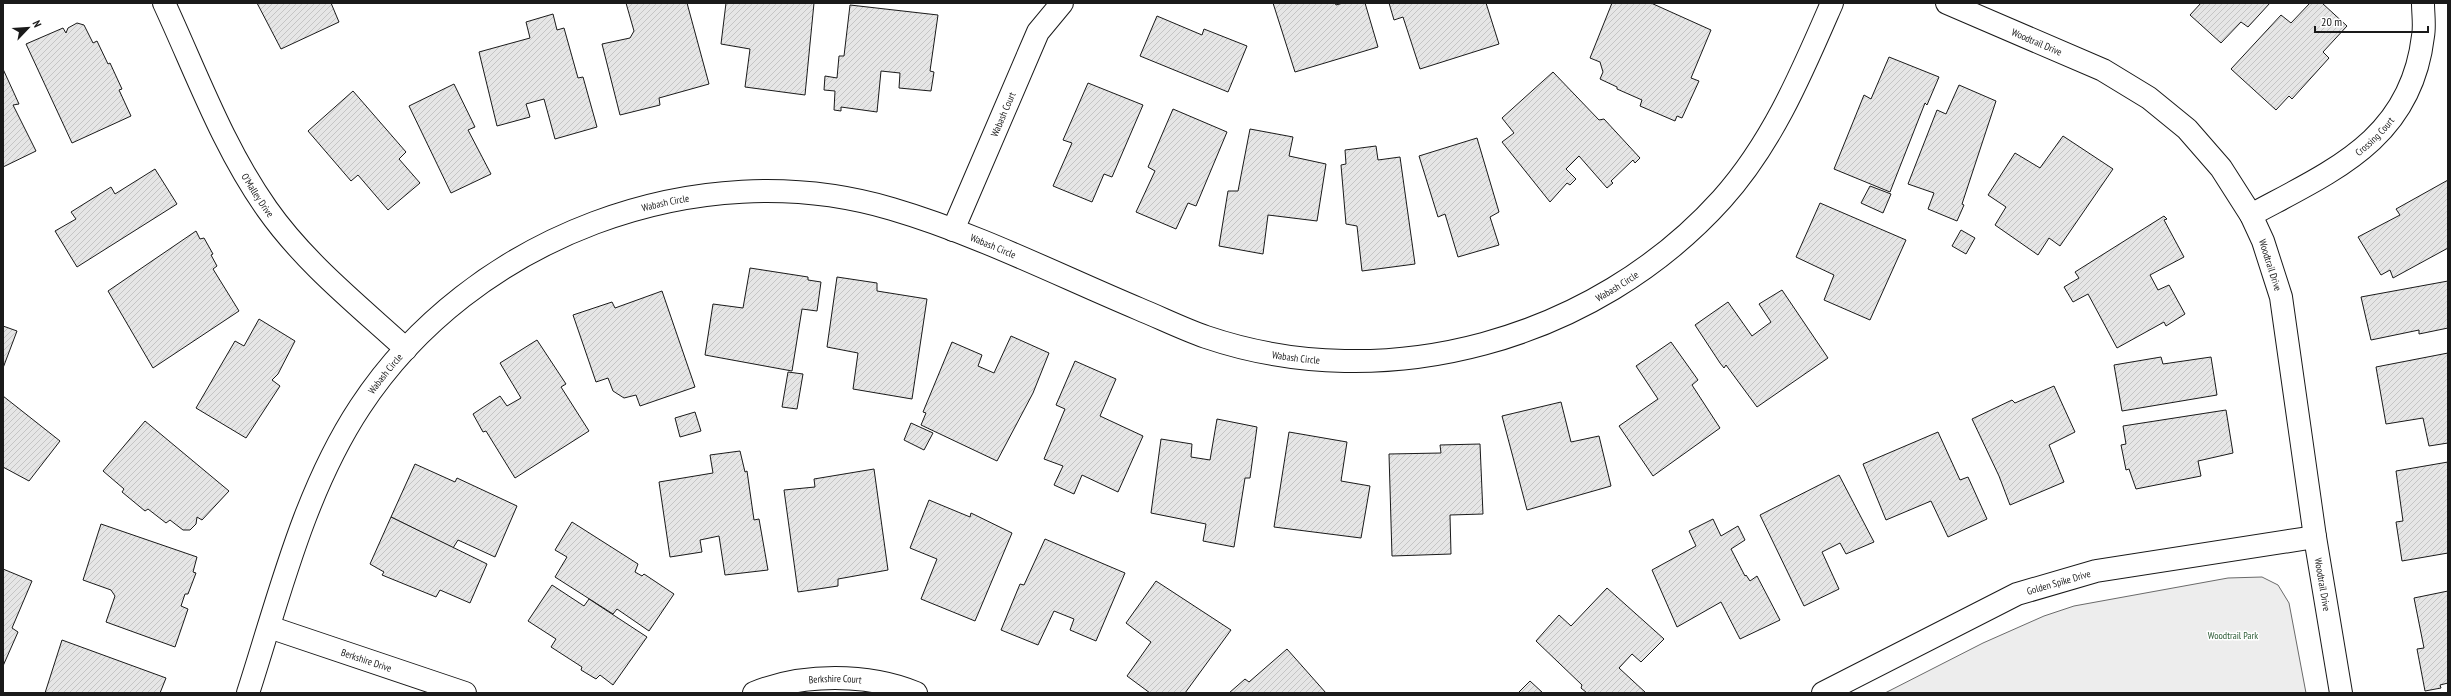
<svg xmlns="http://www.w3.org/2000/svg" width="2451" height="696" font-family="'PT Sans Narrow',sans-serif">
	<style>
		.built { fill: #ededed; stroke: #6a6a6a }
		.building { fill: url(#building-hatch); stroke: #1a1a1a }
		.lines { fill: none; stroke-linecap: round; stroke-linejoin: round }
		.street-casing { stroke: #1a1a1a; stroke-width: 24 }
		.street { stroke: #fff; stroke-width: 22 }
		.labels { text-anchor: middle; stroke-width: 3; stroke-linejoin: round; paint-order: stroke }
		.street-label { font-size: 10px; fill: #1a1a1a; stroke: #fff }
		.park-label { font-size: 10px; fill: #2b5a34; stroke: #fff }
	</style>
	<defs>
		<pattern id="building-hatch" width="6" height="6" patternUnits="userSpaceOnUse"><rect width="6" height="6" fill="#e6e6e6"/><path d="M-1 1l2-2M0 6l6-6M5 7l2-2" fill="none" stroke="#c5c5c5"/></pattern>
	</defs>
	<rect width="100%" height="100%" fill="#fff"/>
	<path class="built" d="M2262 577 2278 585 2289 603 2306 693H1885L1983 643 2044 616 2074 606 2228 578Z"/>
	<g class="building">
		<path d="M257 3H331L339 22 281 49Z"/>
		<path d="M626 3H687L709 84 659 98 660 105 620 115 602 44 630 38 634 31Z"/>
		<path d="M726 3H814L805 95 745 87 750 49 721 44Z"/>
		<path d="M1273 3H1335L1336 5 1343 3H1365L1378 47 1295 72Z"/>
		<path d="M1389 3H1486L1499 44 1420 69 1403 17 1394 20Z"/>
		<path d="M1612 3H1651L1711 30 1691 78 1699 81 1682 118 1677 116 1675 121 1640 106 1642 100 1617 89V87L1600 79 1603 72 1600 62 1590 58Z"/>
		<path d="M2201 3H2270L2248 27 2241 22 2221 43 2190 15Z"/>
		<path d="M2310 3H2322L2347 26 2323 52 2329 58 2292 99 2289 96 2276 110 2231 69 2281 15 2291 23Z"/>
		<path d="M850 5 938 15 930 71 934 72 931 91 899 88 900 73 881 71 877 112 841 107V111L834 110 835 91 824 90 825 76 837 78 839 56H844Z"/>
		<path d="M553 14 557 30 564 28 578 78 583 77 597 127 555 139 544 99 526 104 530 117 497 126 479 52 530 38 526 22Z"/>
		<path d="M1157 16 1202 35 1204 29 1247 46 1228 92 1140 56Z"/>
		<path d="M77 23 84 25 93 43 97 41 108 64 110 63 122 89 119 90 131 116 72 143 26 44 63 28 66 33 68 28Z"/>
		<path d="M1889 57 1939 77 1927 105 1925 103 1890 192 1834 169 1864 95 1871 99Z"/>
		<path d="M3 69 19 104 13 105 36 151 3 167Z"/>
		<path d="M1553 72 1599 120 1604 119 1640 158 1635 163 1633 160 1611 181 1613 183 1607 188 1579 156 1566 169 1576 179 1570 185 1567 183 1550 202 1502 142 1514 133 1502 118Z"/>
		<path d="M1088 83 1143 105 1112 177 1104 174 1092 202 1053 186 1072 143 1063 140Z"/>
		<path d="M454 84 475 127 468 130 491 174 451 193 409 106Z"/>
		<path d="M1959 85 1996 101 1962 204 1964 205 1957 221 1928 209 1934 193 1908 184 1937 110 1946 114Z"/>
		<path d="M353 91 406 152 399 159 420 183 388 210 358 175 351 181 308 131Z"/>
		<path d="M1173 109 1227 132 1196 206 1188 203 1176 229 1136 212 1155 171 1148 167Z"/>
		<path d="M1250 129 1293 137 1289 156 1326 164 1317 221 1268 215 1263 254 1219 246 1228 191H1238Z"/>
		<path d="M2063 136 2113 169 2060 246 2049 238 2038 255 1995 225 2006 207 1988 195 2015 153 2040 168Z"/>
		<path d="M1477 138 1499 212 1490 217 1499 245 1458 257 1445 214 1438 217 1419 156Z"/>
		<path d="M1376 146 1378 160 1400 157 1415 264 1362 271 1357 226 1346 224 1341 165 1346 164 1345 150Z"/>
		<path d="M155 169 177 204 77 267 55 231 76 219 71 212 111 187 115 194Z"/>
		<path d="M2448 180V248L2393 278 2390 270 2381 275 2358 237 2400 215 2396 209Z"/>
		<path d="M1870 186 1891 194 1883 213 1861 203Z"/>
		<path d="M1820 203 1906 240 1870 320 1824 300 1834 275 1796 257Z"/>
		<path d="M2164 216 2167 219 2164 220 2184 257 2150 275 2158 290 2169 285 2185 314 2166 326 2164 322 2117 348 2088 294 2073 302 2064 287 2079 278 2075 272Z"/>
		<path d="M1961 230 1975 238 1966 254 1952 246Z"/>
		<path d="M196 231 200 239 204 238 213 254 211 255 217 266 213 269 239 311 153 368 108 291Z"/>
		<path d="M750 268 808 277V280L821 282 817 311 802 309 792 371 705 355 713 304 743 308Z"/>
		<path d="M837 277 877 283V291L927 299 912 399 853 389 858 353 827 347Z"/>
		<path d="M2448 281V328L2419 334V330L2371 340 2361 297Z"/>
		<path d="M1782 290 1828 358 1757 407 1726 365 1724 368 1720 363 1695 325 1728 302 1752 336 1771 322 1759 304Z"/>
		<path d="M662 291 695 387 640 406 636 395 624 398 613 391 608 378 596 382 573 315 612 302 615 308Z"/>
		<path d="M259 319 295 341 278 374 272 380 280 386 246 438 196 408 235 341 244 346Z"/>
		<path d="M3 326 17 331 3 368Z"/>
		<path d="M1011 336 1049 353 1033 393 997 461 921 425 926 413 923 412 952 342 982 355 978 366 994 373Z"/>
		<path d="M537 340 566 384 561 387 589 431 515 478 486 431 483 432 473 414 500 396 507 406 521 398 500 363Z"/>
		<path d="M1671 342 1698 380 1692 385 1720 428 1653 476 1619 426 1658 399 1636 366Z"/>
		<path d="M2448 353V443L2429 446 2423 418 2386 424 2376 367Z"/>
		<path d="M2161 357 2163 364 2211 357 2217 395 2122 411 2114 365Z"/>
		<path d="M1075 361 1116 379 1100 416 1143 436 1118 492 1082 475 1074 494 1054 485 1063 466 1044 459 1065 409 1056 405Z"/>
		<path d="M788 372 803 374 797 409 782 407Z"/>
		<path d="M2054 386 2075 432 2049 445 2064 482 2010 505 1999 476 1972 419 2012 400 2015 403Z"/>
		<path d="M3 396 60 441 29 481 3 467Z"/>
		<path d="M1561 402 1571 442 1599 436 1611 486 1527 510 1502 416Z"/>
		<path d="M2226 410 2233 453 2198 461 2201 476 2136 489 2129 469 2126 470 2121 445 2126 444 2123 426Z"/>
		<path d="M695 412 701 431 680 437 675 418Z"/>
		<path d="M1217 419 1257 427 1250 478H1245L1234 547 1203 541 1206 524 1151 513 1161 439 1192 444 1191 457 1210 460Z"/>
		<path d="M145 421 229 491 202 520 197 517 196 524 190 530H183L170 520 166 523 148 509 145 511 122 492 124 489 103 471Z"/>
		<path d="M911 423 933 433 924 450 904 440Z"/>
		<path d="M1289 432 1347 442 1341 481 1370 486 1361 538 1274 527Z"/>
		<path d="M1938 432 1960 480 1968 477 1987 519 1948 537 1931 501 1886 520 1863 464Z"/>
		<path d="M1480 444 1483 514 1450 515 1451 554 1392 556 1389 454 1441 453 1440 445Z"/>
		<path d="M740 451 745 472 747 471 754 520 759 519 768 570 725 575 719 536 700 540 702 552 670 557 659 482 713 473 710 455Z"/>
		<path d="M2448 462V553L2402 561 2396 522 2403 521 2396 471Z"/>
		<path d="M415 464 455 482 457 478 517 506 495 557 458 540 453 548 391 517Z"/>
		<path d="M874 469 888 570 838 579V586L798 592 784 490 815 487 814 479Z"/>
		<path d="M1839 475 1874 542 1846 554 1840 543 1822 552 1839 589 1804 606 1760 515Z"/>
		<path d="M929 500 970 517 971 513 1012 533 975 621 921 599 937 559 910 548Z"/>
		<path d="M391 517 487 564 470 603 440 590 436 597 382 575 384 572 370 564Z"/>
		<path d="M1713 519 1721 536 1738 526 1745 540 1731 549 1745 576 1746 575 1750 581 1757 576 1780 620 1740 639 1721 602 1677 627 1652 570 1696 546 1689 531Z"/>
		<path d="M572 522 638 564 635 572 642 576 644 574 674 594 649 631 617 609 613 614 555 577 567 557 555 550Z"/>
		<path d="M101 524 197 557 193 572 196 573 188 594H185L181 606 188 609 175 647 106 622 115 596 111 590 83 580Z"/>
		<path d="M1045 539 1125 573 1096 641 1070 630 1074 619 1054 611 1038 645 1001 630 1020 584 1024 585Z"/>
		<path d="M3 569 32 581 12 628 18 632 3 666Z"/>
		<path d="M1156 581 1231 630 1185 693H1150L1127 676 1151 642 1126 623Z"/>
		<path d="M552 585 584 606 589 599 647 637 613 685 600 675 596 679 581 670 582 667 551 647 556 639 528 621Z"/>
		<path d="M1607 588 1664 639 1641 662 1632 654 1619 668 1646 693H1587L1581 688 1582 685 1536 641 1559 615 1571 626Z"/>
		<path d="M2448 591V683L2440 685 2441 688 2425 691 2417 649 2424 648 2414 598Z"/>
		<path d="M62 640 166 678 160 693H45Z"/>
		<path d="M1287 649 1326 693H1229L1245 679 1249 682Z"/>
		<path d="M1530 681 1543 693H1518Z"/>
	</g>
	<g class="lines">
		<g class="street-casing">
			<g id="street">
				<path id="s1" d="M164 3C196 72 223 147 267 209 305 263 358 305 406 349"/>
				<path id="s2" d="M1947 3 2103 70 2149 98 2187 129 2221 168 2251 215 2263 241 2281 297 2315 537 2341 693"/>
				<path id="s3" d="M2251 215C2332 171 2411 140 2423 36 2425 26 2423 14 2423 3"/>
				<path id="s4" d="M953 230 1038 32 1062 3"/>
				<path id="s5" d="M269 627 465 693"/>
				<path id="s6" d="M248 693C279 597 304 492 360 407 471 238 697 151 892 209 977 234 1058 275 1139 309 1161 318 1183 329 1206 337 1386 398 1595 340 1722 199 1773 142 1802 72 1832 3"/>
				<path id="s7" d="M754 693C802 673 868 673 916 693"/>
				<path id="s8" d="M1823 693 2017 594 2096 571 2315 537"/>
			</g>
		</g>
		<use href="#street" class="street"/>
	</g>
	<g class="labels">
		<g class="street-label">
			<text dy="4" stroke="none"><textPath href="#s2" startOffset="98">Woodtrail Drive</textPath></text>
			<text dy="4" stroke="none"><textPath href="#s4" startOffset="126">Wabash Court</textPath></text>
			<text dy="4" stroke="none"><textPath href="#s3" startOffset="147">Crossing Court</textPath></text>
			<text dy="4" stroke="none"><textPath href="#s1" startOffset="214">O'Malley Drive</textPath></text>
			<text dy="4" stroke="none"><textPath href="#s6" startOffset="685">Wabash Circle</textPath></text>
			<text dy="4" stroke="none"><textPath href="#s6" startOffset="1022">Wabash Circle</textPath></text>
			<text dy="4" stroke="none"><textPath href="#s2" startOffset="434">Woodtrail Drive</textPath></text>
			<text dy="4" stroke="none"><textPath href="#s6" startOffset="1681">Wabash Circle</textPath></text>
			<text dy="4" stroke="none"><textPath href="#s6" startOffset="1346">Wabash Circle</textPath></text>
			<text dy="4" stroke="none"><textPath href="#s6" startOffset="350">Wabash Circle</textPath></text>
			<text dy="4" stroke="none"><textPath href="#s8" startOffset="261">Golden Spike Drive</textPath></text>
			<text dy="4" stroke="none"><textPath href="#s2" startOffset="758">Woodtrail Drive</textPath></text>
			<text dy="4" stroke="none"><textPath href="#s5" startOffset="103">Berkshire Drive</textPath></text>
			<text dy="4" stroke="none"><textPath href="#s7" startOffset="83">Berkshire Court</textPath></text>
		</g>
		<g class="park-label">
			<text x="2233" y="639">Woodtrail Park</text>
		</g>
	</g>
	<rect width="2451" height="696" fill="none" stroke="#1a1a1a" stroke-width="8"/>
	<g transform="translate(28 28) rotate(65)" stroke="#ffffff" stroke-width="3" paint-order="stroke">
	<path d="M0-3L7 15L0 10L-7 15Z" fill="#1a1a1a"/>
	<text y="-6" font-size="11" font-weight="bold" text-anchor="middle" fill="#1a1a1a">N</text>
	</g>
	<path d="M2315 26v6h113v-6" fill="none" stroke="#1a1a1a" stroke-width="2"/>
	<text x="2321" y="26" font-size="12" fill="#1a1a1a" stroke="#ffffff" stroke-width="3" paint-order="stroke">20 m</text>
</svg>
